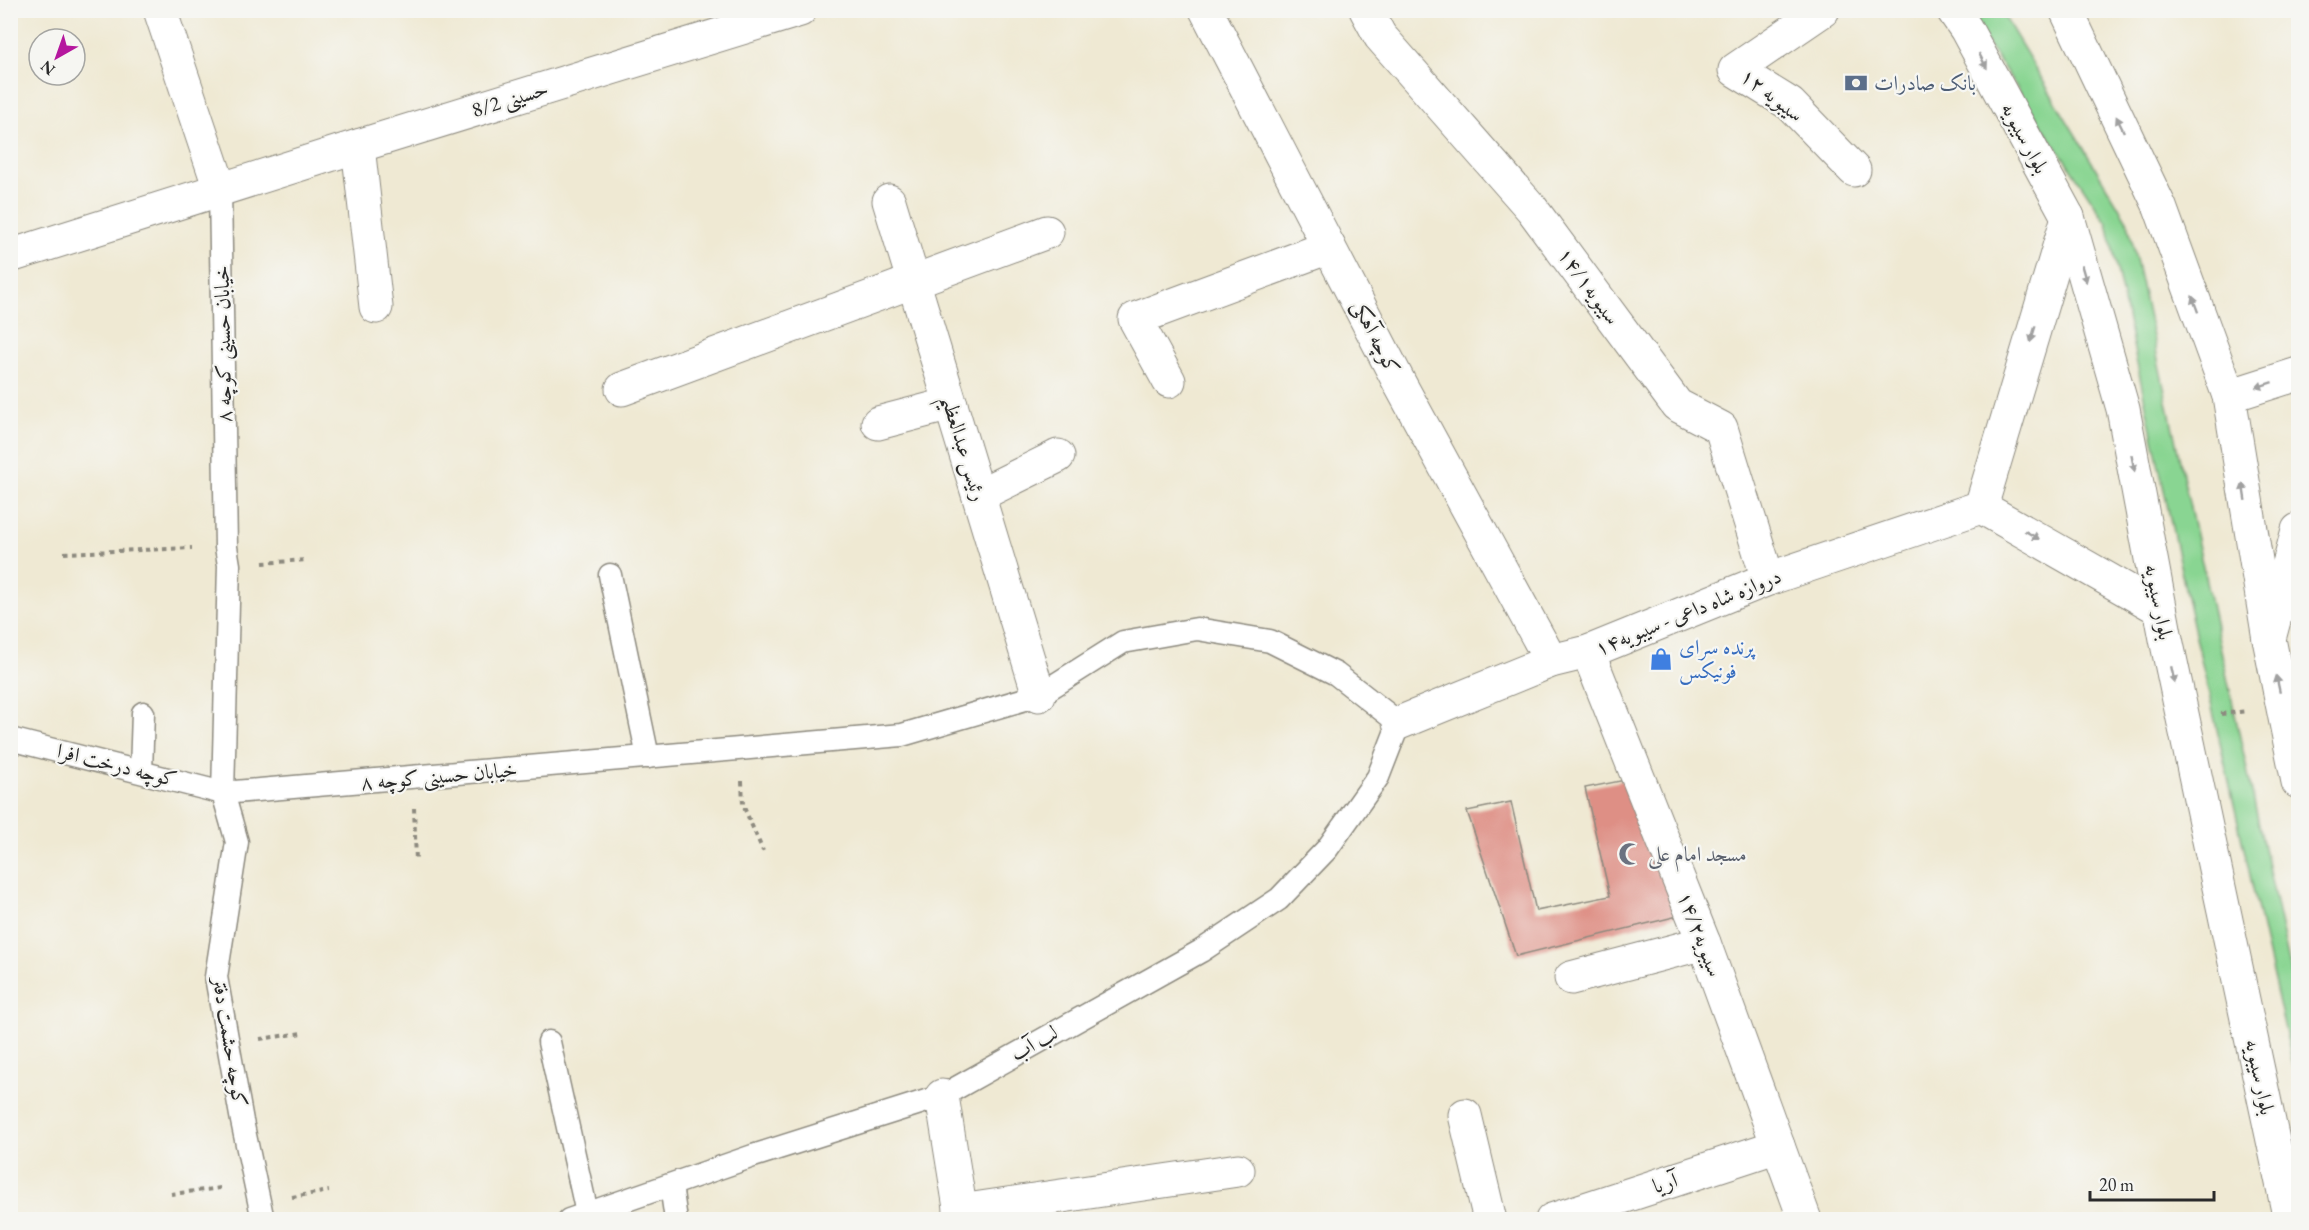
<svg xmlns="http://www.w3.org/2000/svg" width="2309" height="1230" font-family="'EB Garamond',Amiri,serif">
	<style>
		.green { fill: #89d592; stroke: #5a805e; stroke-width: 1.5 }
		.building { fill: #de8f85 }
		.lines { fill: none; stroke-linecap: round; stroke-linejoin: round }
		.service-casing { stroke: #8d8a7f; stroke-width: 25 }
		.minor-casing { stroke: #8d8a7f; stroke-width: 35 }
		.tertiary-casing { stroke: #8d8a7f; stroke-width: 35 }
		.secondary-casing { stroke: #8d8a7f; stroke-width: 35 }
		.path { stroke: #8d8a7f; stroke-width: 4; stroke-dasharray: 4.5 4.5; stroke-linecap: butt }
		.service { stroke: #fff; stroke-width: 22 }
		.minor { stroke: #fff; stroke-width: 33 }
		.tertiary { stroke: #fff; stroke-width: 33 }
		.secondary { stroke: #fff; stroke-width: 33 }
		.oneway { fill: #a0a0a0 }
		.labels { text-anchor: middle; stroke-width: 4.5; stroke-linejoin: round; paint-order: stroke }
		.service-label { font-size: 21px; fill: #4e5e75; stroke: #f6f6f2; text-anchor: start }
		.street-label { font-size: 21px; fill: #2b2b2b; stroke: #f6f6f2 }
		.shop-label { font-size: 21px; fill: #366cbe; stroke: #f6f6f2; text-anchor: start }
		.worship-label { font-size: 21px; fill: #5b616d; stroke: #f6f6f2; text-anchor: start }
	</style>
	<rect width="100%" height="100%" fill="#f6f6f2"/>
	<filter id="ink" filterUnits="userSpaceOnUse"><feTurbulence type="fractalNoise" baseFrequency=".0167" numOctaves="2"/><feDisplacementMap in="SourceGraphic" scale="12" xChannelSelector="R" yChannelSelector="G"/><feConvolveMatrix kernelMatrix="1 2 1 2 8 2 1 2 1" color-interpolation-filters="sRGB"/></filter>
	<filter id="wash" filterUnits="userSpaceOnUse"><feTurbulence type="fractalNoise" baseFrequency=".008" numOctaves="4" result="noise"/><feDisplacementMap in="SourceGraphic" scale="24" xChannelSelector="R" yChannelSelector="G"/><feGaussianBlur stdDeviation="1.35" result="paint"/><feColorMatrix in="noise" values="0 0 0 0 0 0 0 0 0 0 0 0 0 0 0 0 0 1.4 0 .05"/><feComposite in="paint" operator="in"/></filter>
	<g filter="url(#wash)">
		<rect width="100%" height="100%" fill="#efe9d3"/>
		<path class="green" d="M1966 11H2001L2128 222 2298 1004V1087L2184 584 2107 223Z"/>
		<g id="blocks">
			<path class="building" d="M1635 778 1678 916 1516 956 1467 811 1511 802 1536 911 1610 896 1585 788Z"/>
		</g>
	</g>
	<g filter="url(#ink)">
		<use href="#blocks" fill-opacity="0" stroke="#8d8a7f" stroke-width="1.5"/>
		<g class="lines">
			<g class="service-casing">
				<g id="service">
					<path d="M220 189 226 547 229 565 223 793 237 842 216 977 242 1121 263 1220"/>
					<path d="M610 575 648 757"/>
					<path d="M10 739 223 793 902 735 1039 695 1123 642 1197 629 1270 641 1336 674 1399 723 1378 777 1327 849 1279 899 1201 951 942 1096 753 1156 569 1220"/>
					<path d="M141 771 143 713"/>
					<path d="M549 1042 587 1213"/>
					<path d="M671 1185 676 1220"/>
				</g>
			</g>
			<g class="minor-casing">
				<g id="minor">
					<path d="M160 10 220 189"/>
					<path d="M1206 10 1401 386 1551 661"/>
					<path d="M1366 10 1380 36 1532 209 1677 405 1721 428 1768 579"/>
					<path d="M1823 10 1735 70 1790 104 1854 170"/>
					<path d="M358 146 376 307"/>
					<path d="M889 201 1039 695"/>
					<path d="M10 256 358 146 800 10"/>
					<path d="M1169 381 1135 319 1329 247"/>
					<path d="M622 389 1047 232"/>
					<path d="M878 423 951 404"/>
					<path d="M979 495 1058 456"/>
					<path d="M1981 507 2068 217"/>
					<path d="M1981 507 2160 609"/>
					<path d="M1588 652 1704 943 1805 1220"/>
					<path d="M1399 723 1551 661 1588 652 1768 579 1981 507"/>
					<path d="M1571 978 1704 943"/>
					<path d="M942 1096 962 1220"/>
					<path d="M1465 1115 1490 1220"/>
					<path d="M960 1211 1238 1170"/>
					<path d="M1552 1220 1778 1146"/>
				</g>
			</g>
			<g class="tertiary-casing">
				<g id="tertiary">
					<path d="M2229 396 2298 374"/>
					<path d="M2269 639 2298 530"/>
				</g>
			</g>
			<g class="secondary-casing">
				<g id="secondary">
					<path d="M1953 10 1966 29 2068 217 2123 409 2166 639 2290 1220"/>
					<path d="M2066 10 2160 207 2229 396 2269 639 2298 782"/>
				</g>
			</g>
			<g class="path">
				<path d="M64 553 192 548"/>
				<path d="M263 563 306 560"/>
				<path d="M2221 714 2247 711"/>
				<path d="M742 781 743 805 763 851"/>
				<path d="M414 808 416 861"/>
				<path d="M260 1039 302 1033"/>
				<path d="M171 1194 221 1188"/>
				<path d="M292 1197 329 1191"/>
			</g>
			<use href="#service" class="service"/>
			<use href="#minor" class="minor"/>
			<use href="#tertiary" class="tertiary"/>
			<use href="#secondary" class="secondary"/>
		</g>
		<defs><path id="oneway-solid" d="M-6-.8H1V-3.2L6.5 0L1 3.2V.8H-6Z" transform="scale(1.5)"/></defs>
		<g class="oneway">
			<use href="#oneway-solid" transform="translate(1983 61) rotate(62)"/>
			<use href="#oneway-solid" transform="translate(2120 124) rotate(-116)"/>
			<use href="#oneway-solid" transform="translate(2084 274) rotate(74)"/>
			<use href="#oneway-solid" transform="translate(2195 304) rotate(-110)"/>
			<use href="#oneway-solid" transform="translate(2033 334) rotate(107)"/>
			<use href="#oneway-solid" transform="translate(2264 385) rotate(162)"/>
			<use href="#oneway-solid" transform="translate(2133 463) rotate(79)"/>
			<use href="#oneway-solid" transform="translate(2244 492) rotate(-99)"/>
			<use href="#oneway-solid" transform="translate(2032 535) rotate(30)"/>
			<use href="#oneway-solid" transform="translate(2173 675) rotate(78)"/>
			<use href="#oneway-solid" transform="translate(2278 684) rotate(-102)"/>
		</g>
	</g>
	<defs>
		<g id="bank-bare" transform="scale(1.8)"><path d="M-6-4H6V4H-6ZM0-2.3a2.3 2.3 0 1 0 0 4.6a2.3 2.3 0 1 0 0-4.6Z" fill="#5c6f8a" stroke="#f6f6f2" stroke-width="2.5" paint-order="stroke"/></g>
		<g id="shop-bare" transform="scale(1.8)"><path d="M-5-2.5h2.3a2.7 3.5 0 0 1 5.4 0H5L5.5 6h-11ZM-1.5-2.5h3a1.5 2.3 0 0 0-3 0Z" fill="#3f7fe0" stroke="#f6f6f2" stroke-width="2.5" paint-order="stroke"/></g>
		<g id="mosque-bare" transform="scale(1.8)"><path d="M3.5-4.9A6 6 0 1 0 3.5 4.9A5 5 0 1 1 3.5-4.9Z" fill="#6b7280" stroke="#f6f6f2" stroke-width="2.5" paint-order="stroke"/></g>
	</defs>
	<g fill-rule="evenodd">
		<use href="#bank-bare" x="1856" y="83"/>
		<use href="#shop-bare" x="1661" y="659"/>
		<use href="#mosque-bare" x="1630" y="854"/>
	</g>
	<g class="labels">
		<g class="service-label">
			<text x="1874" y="90">بانک صادرات</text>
		</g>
		<g class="street-label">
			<text transform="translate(1772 95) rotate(38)" y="7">سیبویه ۱۲</text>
			<text transform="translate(510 99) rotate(-17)" y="7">8/2 حسینی</text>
			<text transform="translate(2025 138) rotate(62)" y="7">بلوار سیبویه</text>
			<text transform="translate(1589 286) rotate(54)" y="7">سیبویه۱۴/۱</text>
			<text transform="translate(1376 337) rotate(63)" y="7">کوچه آهکی</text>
			<text transform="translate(223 344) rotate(-91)" y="7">خیابان حسینی کوچه ۸</text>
			<text transform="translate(964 448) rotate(73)" y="7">رئیس عبدالعظیم</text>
			<text transform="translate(2159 602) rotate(79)" y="7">بلوار سیبویه</text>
			<text transform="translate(1688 612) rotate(-22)" y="7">دروازه شاه داعی - سیبویه۱۴</text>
			<text transform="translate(117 765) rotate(14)" y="7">کوچه درخت افرا</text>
			<text transform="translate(439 776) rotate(-5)" y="7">خیابان حسینی کوچه ۸</text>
			<text transform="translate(1700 934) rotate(69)" y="7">سیبویه۱۴/۲</text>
			<text transform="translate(230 1042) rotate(81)" y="7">کوچه حشمت دفتر</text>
			<text transform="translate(1034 1043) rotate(-30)" y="7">لب آب</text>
			<text transform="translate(2260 1077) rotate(78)" y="7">بلوار سیبویه</text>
			<text transform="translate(1665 1183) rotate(-18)" y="7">آریا</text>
		</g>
		<g class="shop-label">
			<text x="1679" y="654">پرنده سرای<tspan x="1679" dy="24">فونیکس</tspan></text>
		</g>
		<g class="worship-label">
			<text x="1648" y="861">مسجد امام علی</text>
		</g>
	</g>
	<rect width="2309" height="1230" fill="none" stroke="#f6f6f2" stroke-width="36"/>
	<g transform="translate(57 57) rotate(220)"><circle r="28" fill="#f6f6f2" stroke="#a5a5a2" stroke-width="1.5"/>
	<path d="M0-4.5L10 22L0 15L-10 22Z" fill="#b5179e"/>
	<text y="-9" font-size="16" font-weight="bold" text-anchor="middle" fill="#2b2b2b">N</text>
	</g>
	<path d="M2090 1191v9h124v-9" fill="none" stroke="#2b2b2b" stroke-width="3"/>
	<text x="2099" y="1191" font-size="18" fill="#2b2b2b" stroke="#f6f6f2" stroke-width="4.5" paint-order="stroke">20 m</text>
</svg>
